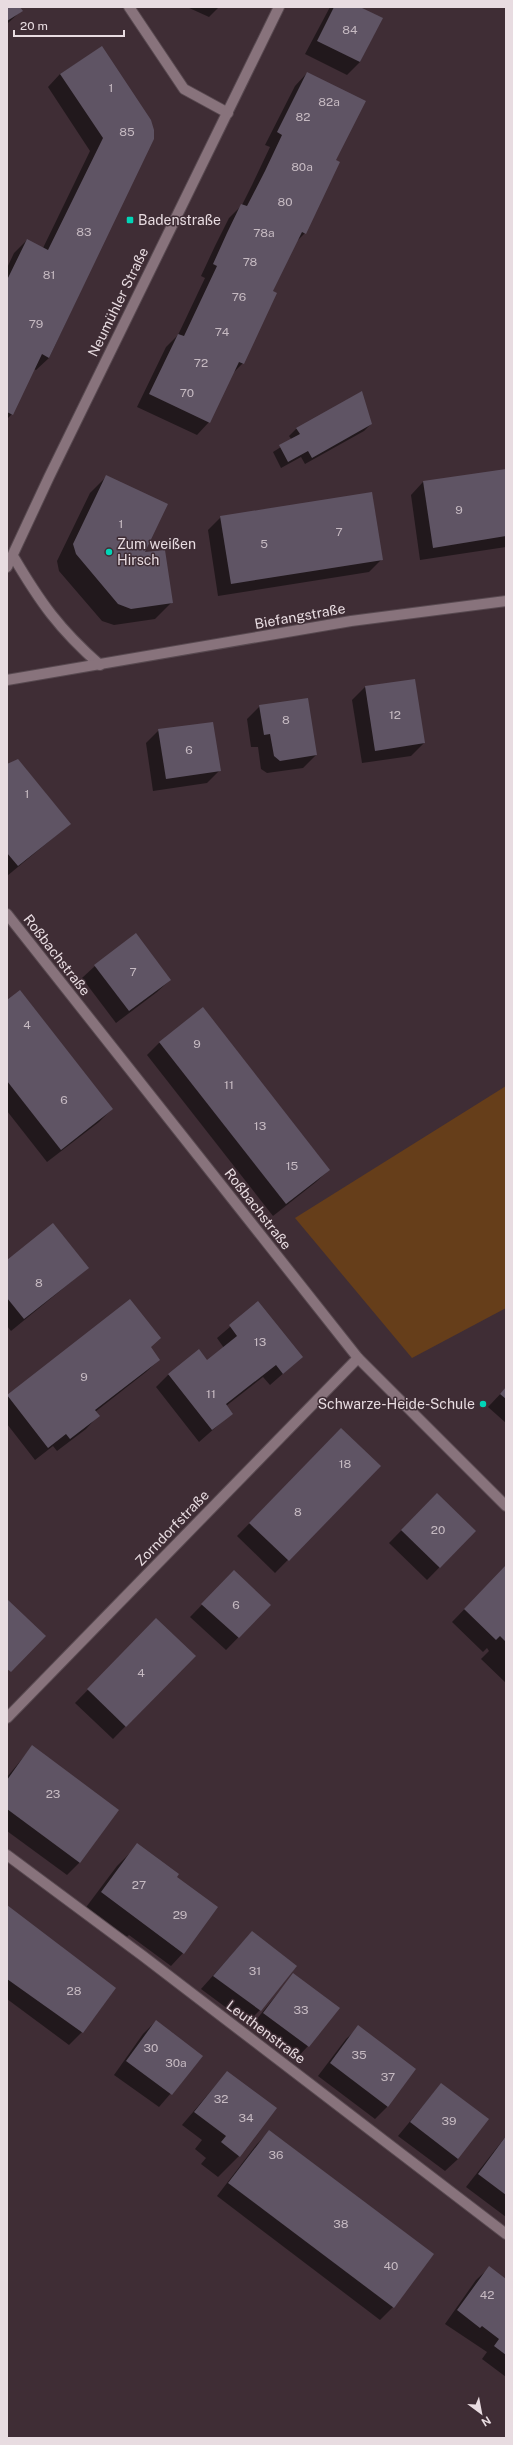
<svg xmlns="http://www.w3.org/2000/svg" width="513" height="2445" font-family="'Public Sans',sans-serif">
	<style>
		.green { fill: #663e1a }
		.shadow { fill: #0007 }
		.building { fill: #5f5464 }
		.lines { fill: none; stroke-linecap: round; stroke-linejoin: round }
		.minor-casing { stroke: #584950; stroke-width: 12 }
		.secondary-casing { stroke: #584950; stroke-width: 12 }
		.minor { stroke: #88737c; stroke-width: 10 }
		.secondary { stroke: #88737c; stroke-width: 10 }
		.poi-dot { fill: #00d5b7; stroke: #3f2d35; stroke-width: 1.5 }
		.labels { text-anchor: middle; stroke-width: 3; stroke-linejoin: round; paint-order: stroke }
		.number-label { font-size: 12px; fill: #c6bac2 }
		.poi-label { font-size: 14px; fill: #e8dce1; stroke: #3f2d35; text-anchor: start }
		.street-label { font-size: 14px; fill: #e8dce1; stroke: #3f2d35 }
	</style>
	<rect width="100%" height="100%" fill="#3f2d35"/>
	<path class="green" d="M506 1086V1308L412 1358 295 1218Z"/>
	<g class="shadow">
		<path d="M7 7H19L21 11 7 24Z"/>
		<path d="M187 7H219L209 17Z"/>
		<path d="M330 7H358L381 18 360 62 347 75 305 54Z"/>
		<path d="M102 47 154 135 49 358 36 370 33 369 12 414 7 419V268L14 253 27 240 43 248 90 151 48 87 60 74Z"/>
		<path d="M307 73 334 161 305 233 297 241 272 292 243 363 233 373 209 422 197 435 137 407 166 347 178 335 205 278 201 276 215 246 229 218 242 205 252 185 270 147 265 145 295 86Z"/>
		<path d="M361 392 371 424 364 431 305 464 301 457 281 468 273 452 292 440 289 436 296 429Z"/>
		<path d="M506 470V547L420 560 411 495 423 482Z"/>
		<path d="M107 476 143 553 172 602 155 619 114 625 102 621 59 571 57 561 90 493Z"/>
		<path d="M221 517 381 560 369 572 218 596 208 530Z"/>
		<path d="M365 687 424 743 411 756 362 763 352 700Z"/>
		<path d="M260 706 316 755 303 768 267 773 261 769 258 747H251L247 719Z"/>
		<path d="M159 730 220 770 207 783 153 791 146 743Z"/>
		<path d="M18 760 70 824 7 876V765Z"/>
		<path d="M95 966 170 980 157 992 116 1023 82 978Z"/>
		<path d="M7 1001 112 1109 99 1122 47 1162 7 1111Z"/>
		<path d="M160 1042 329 1170 316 1182 273 1216 147 1055Z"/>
		<path d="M7 1261 88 1268 11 1331 7 1326Z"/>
		<path d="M130 1300 150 1348 159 1360 146 1372 95 1412 98 1416 86 1429 57 1451 53 1446 35 1460 7 1424V1397Z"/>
		<path d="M258 1303 302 1357 270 1385 263 1377 226 1406 232 1413 199 1442 156 1387 168 1375 207 1361 224 1348 217 1338Z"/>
		<path d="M506 1388V1423L488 1407Z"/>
		<path d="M329 1442 380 1466 275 1573 237 1536Z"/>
		<path d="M437 1494 475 1531 427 1580 389 1543Z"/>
		<path d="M506 1566V1683L481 1659 489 1651 487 1648 483 1652 452 1622Z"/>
		<path d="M222 1584 270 1605 226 1650 190 1617Z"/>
		<path d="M144 1632 194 1656 113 1739 75 1703Z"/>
		<path d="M32 1747 118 1810 79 1863 67 1875 7 1831V1777Z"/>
		<path d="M138 1845 175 1877 183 1953 171 1966 129 1935 120 1943 81 1914 117 1866Z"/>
		<path d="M7 1906 82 2032 69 2045 7 1999Z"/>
		<path d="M252 1932 260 2010 247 2023 201 1989Z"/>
		<path d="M293 1975 308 2046 296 2059 251 2026Z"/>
		<path d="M156 2021 202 2057 159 2107 114 2075 143 2034Z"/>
		<path d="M359 2027 388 2106 375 2119 318 2076 346 2039Z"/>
		<path d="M227 2072 239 2156 218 2177 201 2164 206 2158 195 2149 202 2140 182 2125Z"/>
		<path d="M441 2084 458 2159 445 2171 398 2136Z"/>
		<path d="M269 2132 393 2307 380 2320 217 2196 257 2144Z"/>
		<path d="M506 2136V2217L466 2187Z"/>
		<path d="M489 2268 506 2280V2377L482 2359 487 2352 445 2324 476 2280Z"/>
	</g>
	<g class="building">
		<path d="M7 7H20L23 11 7 21Z"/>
		<path d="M334 7H360L383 18 360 62 317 41Z"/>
		<path d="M102 46 151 120 154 130V139L49 358 42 354 13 415 7 412V280L27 239 48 250 103 138 60 74Z"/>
		<path d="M307 72 366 101 336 160 340 162 306 234 302 232 273 291 277 293 244 364 239 362 210 423 149 394 178 334 184 336 217 266 213 264 227 233 241 204 247 206 265 171 282 135 277 132Z"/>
		<path d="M362 391 372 424 312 458 308 451 288 462 279 445 300 434 296 428Z"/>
		<path d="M506 469V536L433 548 423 481Z"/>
		<path d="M106 475 168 504 145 552 165 550 173 603 131 609 118 604 76 554 73 544Z"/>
		<path d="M372 492 383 560 231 584 220 516Z"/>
		<path d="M415 679 425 743 375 751 365 686Z"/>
		<path d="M308 698 317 755 280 761 274 756 270 734 264 735 259 705Z"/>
		<path d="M213 722 221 771 166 779 158 729Z"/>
		<path d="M18 759 71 824 18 866 7 853V764Z"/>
		<path d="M136 933 171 980 129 1011 94 965Z"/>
		<path d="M20 990 113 1109 61 1150 7 1081V1000Z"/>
		<path d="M203 1007 330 1170 286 1204 159 1042Z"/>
		<path d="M53 1223 89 1268 24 1319 7 1298V1260Z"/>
		<path d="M130 1299 161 1338 151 1347 160 1360 95 1410 100 1416 70 1439 66 1434 48 1448 7 1395Z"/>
		<path d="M258 1301 303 1357 283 1374 276 1365 226 1404 233 1414 212 1430 168 1374 199 1349 207 1360 237 1336 229 1325Z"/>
		<path d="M506 1387V1399L500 1394Z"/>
		<path d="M341 1428 381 1466 289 1561 249 1523Z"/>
		<path d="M437 1493 476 1531 440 1568 401 1530Z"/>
		<path d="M506 1565V1642L500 1636 496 1640 464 1609Z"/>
		<path d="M234 1570 271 1605 239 1638 201 1604Z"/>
		<path d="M7 1599 46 1636 11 1672 7 1669Z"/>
		<path d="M156 1618 196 1656 126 1727 87 1689Z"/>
		<path d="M32 1745 119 1810 80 1863 7 1809V1780Z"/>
		<path d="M137 1843 179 1874 177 1877 218 1907 184 1954 101 1892Z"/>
		<path d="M7 1905 116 1988 83 2033 7 1979Z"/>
		<path d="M252 1931 297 1966 261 2011 213 1976Z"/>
		<path d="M293 1973 340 2008 309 2047 263 2013Z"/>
		<path d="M156 2020 203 2056 172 2095 126 2061Z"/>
		<path d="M358 2025 416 2069 388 2107 330 2063Z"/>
		<path d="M227 2071 277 2108 240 2157 221 2142 226 2136 194 2112Z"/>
		<path d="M441 2083 489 2119 458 2159 410 2122Z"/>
		<path d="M269 2130 434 2254 394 2308 228 2183Z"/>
		<path d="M506 2136V2195L478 2174Z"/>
		<path d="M489 2266 506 2279V2355L494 2346 499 2339 482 2326 480 2328 457 2310Z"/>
	</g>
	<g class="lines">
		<g class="minor-casing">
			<g id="minor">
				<path d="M129 7 184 89 228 113"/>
				<path d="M13 556C40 602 59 629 100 665"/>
				<path d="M7 567 49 477 279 7"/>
				<path d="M7 914 358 1358 506 1506"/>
				<path d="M7 1718 358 1358"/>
				<path d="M7 1855 143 1956 506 2234"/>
			</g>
		</g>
		<g class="secondary-casing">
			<path id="secondary" d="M7 680 351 621 506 601"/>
		</g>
		<use href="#minor" class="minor"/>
		<use href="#secondary" class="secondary"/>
	</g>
	<g class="poi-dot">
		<rect x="126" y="216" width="8" height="8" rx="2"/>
		<circle cx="109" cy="552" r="4"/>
		<circle cx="483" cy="1404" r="4"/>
	</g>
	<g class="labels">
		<g class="number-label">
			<text x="350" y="34">84</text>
			<text x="111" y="92">1</text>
			<text x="329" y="106">82a</text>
			<text x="303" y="121">82</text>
			<text x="127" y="136">85</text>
			<text x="302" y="171">80a</text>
			<text x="285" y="206">80</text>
			<text x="84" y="236">83</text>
			<text x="264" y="237">78a</text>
			<text x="250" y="266">78</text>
			<text x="49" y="279">81</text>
			<text x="239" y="301">76</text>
			<text x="36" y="328">79</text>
			<text x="222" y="336">74</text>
			<text x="201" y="367">72</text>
			<text x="187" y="397">70</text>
			<text x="459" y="514">9</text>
			<text x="121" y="528">1</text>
			<text x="339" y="536">7</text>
			<text x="264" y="548">5</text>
			<text x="395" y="719">12</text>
			<text x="286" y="724">8</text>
			<text x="189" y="754">6</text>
			<text x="27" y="798">1</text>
			<text x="133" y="976">7</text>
			<text x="27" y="1029">4</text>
			<text x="197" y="1048">9</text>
			<text x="229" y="1089">11</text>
			<text x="64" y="1104">6</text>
			<text x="260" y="1130">13</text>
			<text x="292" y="1170">15</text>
			<text x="39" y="1287">8</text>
			<text x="260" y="1346">13</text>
			<text x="84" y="1381">9</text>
			<text x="211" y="1398">11</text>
			<text x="345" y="1468">18</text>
			<text x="298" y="1516">8</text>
			<text x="438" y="1534">20</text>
			<text x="236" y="1609">6</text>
			<text x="141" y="1677">4</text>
			<text x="53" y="1798">23</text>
			<text x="139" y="1889">27</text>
			<text x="180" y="1919">29</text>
			<text x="255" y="1975">31</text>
			<text x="74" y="1995">28</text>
			<text x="301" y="2014">33</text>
			<text x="151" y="2052">30</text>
			<text x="359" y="2059">35</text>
			<text x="176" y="2067">30a</text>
			<text x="388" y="2081">37</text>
			<text x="221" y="2103">32</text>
			<text x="246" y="2122">34</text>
			<text x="449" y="2125">39</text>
			<text x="276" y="2159">36</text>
			<text x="341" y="2228">38</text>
			<text x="391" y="2270">40</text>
			<text x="487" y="2299">42</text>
		</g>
		<g class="poi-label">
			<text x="138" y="225">Badenstraße</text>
			<text x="117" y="549">Zum weißen<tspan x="117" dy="16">Hirsch</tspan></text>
			<text x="475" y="1409" text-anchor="end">Schwarze-Heide-Schule</text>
		</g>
		<g class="street-label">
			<text transform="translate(118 302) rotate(-64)" y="5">Neumühler Straße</text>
			<text transform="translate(300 616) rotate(-10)" y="5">Biefangstraße</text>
			<text transform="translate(57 955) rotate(52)" y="5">Roßbachstraße</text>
			<text transform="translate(258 1209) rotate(52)" y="5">Roßbachstraße</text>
			<text transform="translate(172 1528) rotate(-46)" y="5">Zorndorfstraße</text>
			<text transform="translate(266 2032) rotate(37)" y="5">Leuthenstraße</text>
		</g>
	</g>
	<rect width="513" height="2445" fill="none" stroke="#e8dce1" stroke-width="16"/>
	<g transform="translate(481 2413) rotate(148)" stroke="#3f2d35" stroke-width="3" paint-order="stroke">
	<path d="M0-3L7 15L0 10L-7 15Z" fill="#e8dce1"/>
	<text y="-6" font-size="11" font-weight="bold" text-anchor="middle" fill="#e8dce1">N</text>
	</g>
	<path d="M14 30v6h110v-6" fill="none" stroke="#e8dce1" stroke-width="2"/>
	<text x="20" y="30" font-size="12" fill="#e8dce1" stroke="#3f2d35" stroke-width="3" paint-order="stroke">20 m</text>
</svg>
